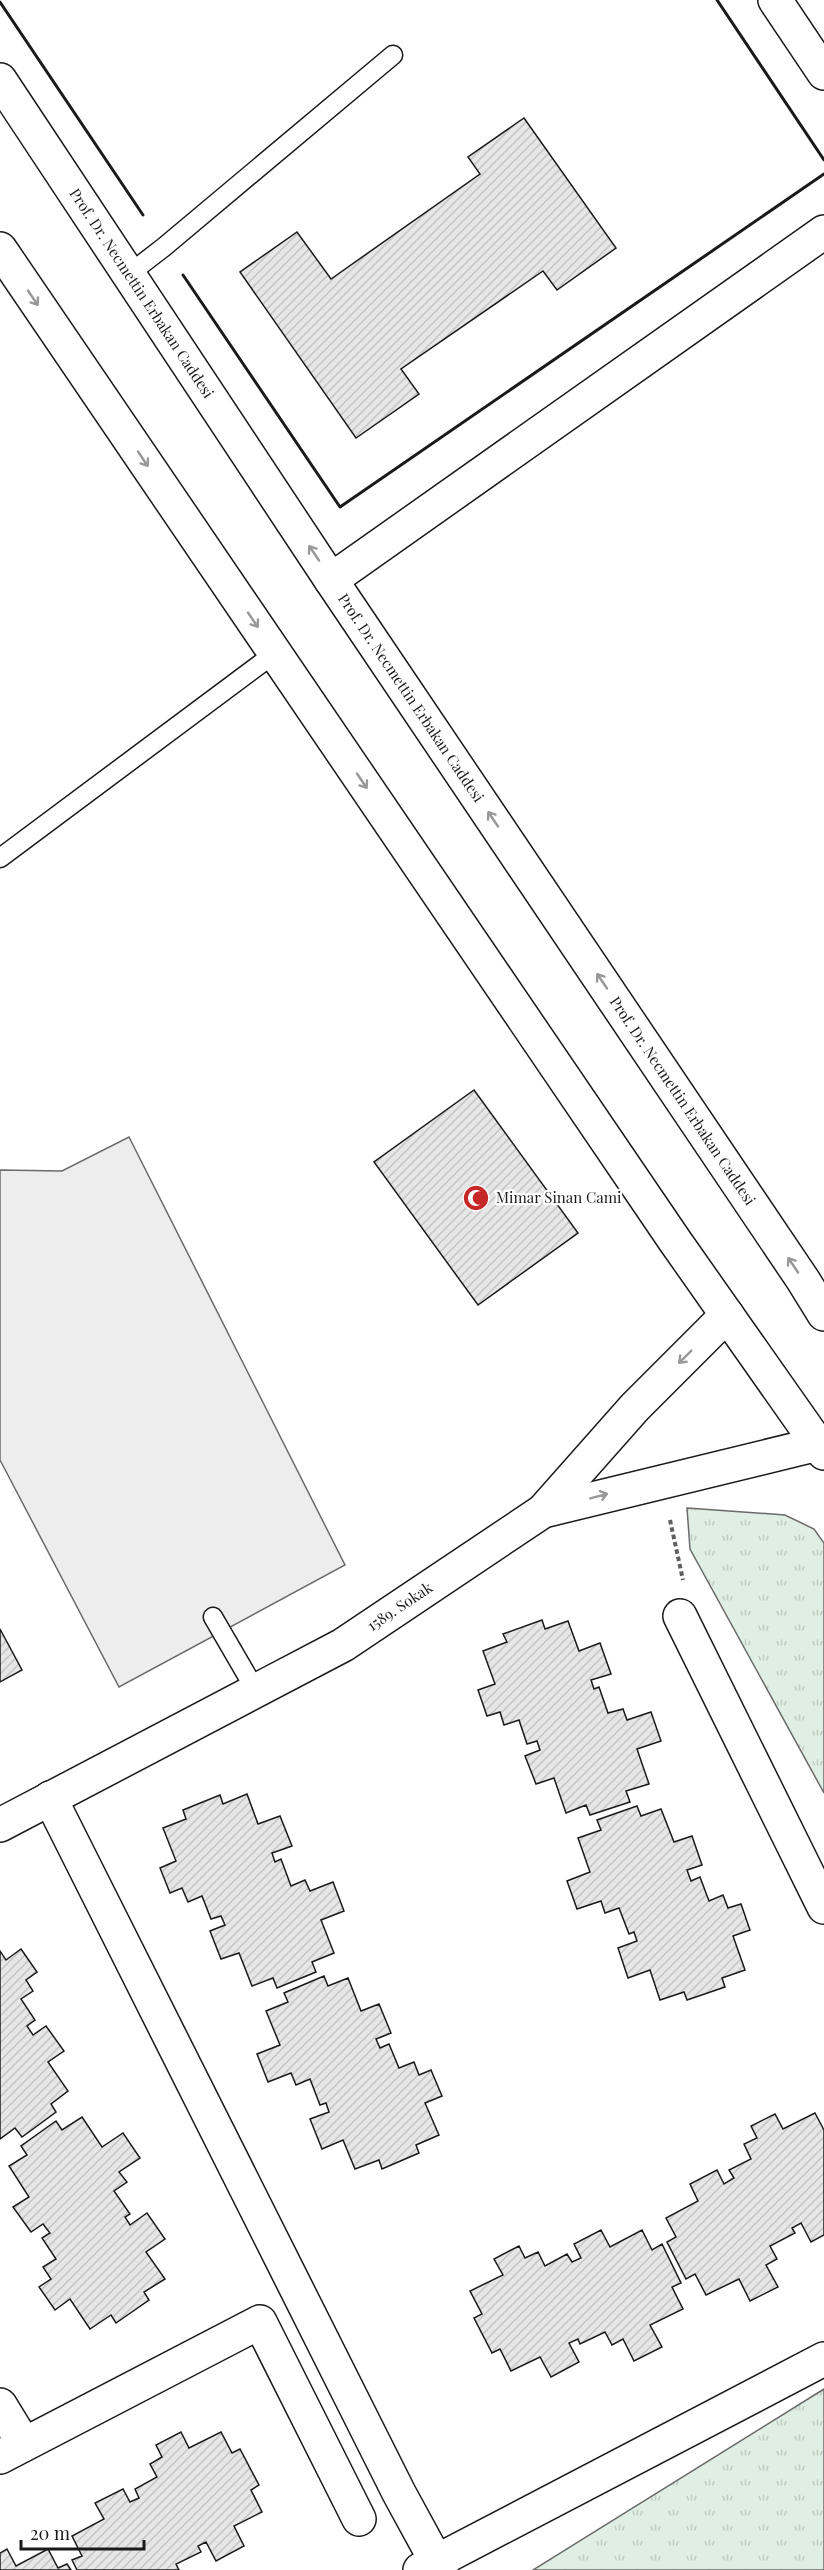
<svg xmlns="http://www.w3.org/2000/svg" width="824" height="2570" font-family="'Playfair Display',serif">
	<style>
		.park { fill: url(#park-tufts); stroke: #6a6a6a; stroke-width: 1.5 }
		.parking { fill: #ededed; stroke: #6a6a6a; stroke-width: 1.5 }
		.building { fill: url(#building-hatch); stroke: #1a1a1a; stroke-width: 1.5 }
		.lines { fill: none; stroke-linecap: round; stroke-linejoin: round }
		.lane-casing { stroke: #1a1a1a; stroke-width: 21 }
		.street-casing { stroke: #1a1a1a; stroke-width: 36 }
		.secondary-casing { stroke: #1a1a1a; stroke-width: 36 }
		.path { stroke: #5f5f5f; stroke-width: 4; stroke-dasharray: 4.5 3; stroke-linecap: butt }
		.lane { stroke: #fff; stroke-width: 18 }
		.street { stroke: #fff; stroke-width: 33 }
		.secondary { stroke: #fff; stroke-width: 33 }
		.wall { stroke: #1a1a1a; stroke-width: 3 }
		.oneway { stroke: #989898 }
		.labels { text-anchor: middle; stroke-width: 4.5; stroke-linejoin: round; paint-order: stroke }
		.street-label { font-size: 15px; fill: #1a1a1a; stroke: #fff }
		.poi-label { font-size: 15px; fill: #1a1a1a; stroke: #fff; text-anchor: start }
	</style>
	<defs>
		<pattern id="park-tufts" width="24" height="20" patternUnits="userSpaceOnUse" patternTransform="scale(1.5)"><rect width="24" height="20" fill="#e0efe3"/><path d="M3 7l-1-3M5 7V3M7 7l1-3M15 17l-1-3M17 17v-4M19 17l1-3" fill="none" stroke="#c0ccc2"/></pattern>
		<pattern id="building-hatch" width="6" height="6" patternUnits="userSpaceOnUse" patternTransform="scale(1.5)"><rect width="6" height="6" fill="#e6e6e6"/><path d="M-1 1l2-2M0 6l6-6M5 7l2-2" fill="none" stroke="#c5c5c5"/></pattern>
	</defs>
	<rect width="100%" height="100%" fill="#fff"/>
	<g class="park">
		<path d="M687 1508 785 1515 814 1529 824 1543V1793L690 1549Z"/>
		<path d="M824 2389V2570H533Z"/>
	</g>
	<path class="parking" d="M129 1137 345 1565 119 1687 0 1460V1170L62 1171Z"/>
	<g class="building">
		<path d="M524 118 616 248 557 290 543 271 401 369 419 394 356 438 240 272 297 232 331 279 480 174 468 157Z"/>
		<path d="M474 1090 578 1233 478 1305 374 1162Z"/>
		<path d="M542 1620 545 1629 568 1621 579 1651 600 1643 611 1674 591 1680 594 1689 599 1687 608 1713 623 1709 627 1720 651 1712 661 1741 637 1749 649 1784 626 1791 630 1802 590 1815 586 1805 566 1813 554 1778 536 1784 525 1756 540 1750 537 1741 527 1744 519 1720 504 1725 500 1712 487 1716 478 1690 495 1684 483 1651 507 1642 503 1634Z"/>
		<path d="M0 1629 22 1670 0 1682Z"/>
		<path d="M247 1794 258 1824 280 1816 292 1846 272 1853 275 1862 281 1859 291 1886 305 1880 310 1891 333 1882 344 1911 321 1920 334 1953 312 1962 316 1972 277 1988 273 1978 252 1986 239 1953 221 1959 210 1931 225 1925 221 1916 211 1919 202 1896 188 1902 182 1888 170 1893 160 1868 176 1861 163 1828 186 1819 183 1810 220 1795 223 1804Z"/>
		<path d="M637 1806 641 1816 661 1809 674 1842 692 1836 702 1865 687 1870 691 1881 700 1877 709 1901 723 1895 728 1908 741 1904 750 1930 733 1936 745 1970 722 1978 725 1987 687 2000 684 1992 660 2000 650 1970 628 1978 618 1948 637 1941 634 1932 629 1934 619 1908 605 1913 601 1901 577 1909 567 1881 590 1872 578 1838 601 1830 597 1820Z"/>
		<path d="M21 1949 37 1972 26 1980 33 1991 21 1999 35 2020 27 2026 33 2035 46 2026 64 2051 48 2062 68 2091 51 2104 56 2112 22 2137 15 2128 0 2139V1951L6 1960Z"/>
		<path d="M324 1976 328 1986 348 1978 361 2011 379 2004 391 2033 376 2039 380 2048 389 2044 399 2068 414 2062 419 2075 431 2070 442 2096 425 2103 439 2135 416 2145 419 2153 382 2169 379 2160 355 2169 343 2140 322 2149 310 2119 329 2112 326 2103 320 2105 310 2079 296 2085 291 2073 268 2082 257 2054 280 2045 266 2011 288 2002 284 1993Z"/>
		<path d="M815 2113 824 2130V2235L811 2242 801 2223 792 2228 795 2233 770 2246 777 2259 766 2265 778 2287 750 2301 739 2279 706 2295 695 2274 686 2279 667 2242 676 2237 666 2218 698 2201 690 2184 717 2170 724 2184 734 2178 729 2170 751 2159 744 2144 757 2138 751 2126 775 2114 783 2129Z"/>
		<path d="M82 2117 102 2147 123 2133 140 2158 119 2172 127 2182 114 2191 130 2214 125 2217 130 2225 147 2213 165 2239 146 2252 165 2279 144 2292 149 2300 116 2323 111 2315 90 2329 70 2299 55 2310 39 2287 51 2279 43 2267 56 2259 42 2238 50 2233 43 2224 31 2232 13 2207 29 2197 9 2166 27 2155 21 2146 56 2121 62 2130Z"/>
		<path d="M601 2230 610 2247 642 2230 652 2250 662 2244 681 2283 672 2287 683 2309 650 2325 662 2347 634 2361 623 2339 612 2345 605 2332 580 2344 578 2339 569 2343 579 2362 551 2377 540 2357 511 2371 500 2349 492 2353 474 2318 482 2314 470 2291 503 2275 494 2259 519 2246 525 2258 538 2252 545 2266 567 2254 572 2262 581 2258 574 2244Z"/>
		<path d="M181 2432 189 2448 221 2432 232 2453 240 2449 259 2485 251 2490 262 2512 234 2526 244 2546 216 2561 206 2542 198 2546 201 2552 176 2564 179 2570H77L72 2560 82 2556 72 2536 104 2519 95 2503 123 2489 130 2502 139 2498 135 2489 157 2477 150 2464 162 2457 156 2445Z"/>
		<path d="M7 2549 16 2566 48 2549 58 2568 67 2564 71 2570H0V2553Z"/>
	</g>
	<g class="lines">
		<g class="lane-casing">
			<g id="lane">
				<path d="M129 274 164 247 393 55"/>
				<path d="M0 858 275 653"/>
				<path d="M213 1617 256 1691"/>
			</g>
		</g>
		<g class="street-casing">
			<g id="street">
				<path d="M775 0 824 73"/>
				<path d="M331 580 824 232"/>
				<path d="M543 1511 635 1407 727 1315"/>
				<path d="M680 1616 824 1907"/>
				<path d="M50 1798 399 2493 441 2570"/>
				<path id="s1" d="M0 1825 343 1645 543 1511 818 1444"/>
				<path d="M0 2405 24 2444"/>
				<path d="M0 2457 260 2322 359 2519"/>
				<path d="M420 2570 824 2359"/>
			</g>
		</g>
		<g class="secondary-casing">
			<g id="secondary">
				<path id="s2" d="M0 80 331 580 803 1280 824 1314"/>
				<path d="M0 249 675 1241 824 1453"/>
			</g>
		</g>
		<path class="path" d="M670 1520 683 1580"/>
		<use href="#lane" class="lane"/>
		<use href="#street" class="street"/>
		<use href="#secondary" class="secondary"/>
		<g class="wall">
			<path d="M717 0 824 160"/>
			<path d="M0 2 143 215"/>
			<path d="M183 275 340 507 824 174"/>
		</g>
	</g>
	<defs><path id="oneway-shaft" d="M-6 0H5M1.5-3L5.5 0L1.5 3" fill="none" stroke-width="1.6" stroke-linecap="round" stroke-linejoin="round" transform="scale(1.5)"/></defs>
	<g class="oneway">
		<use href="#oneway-shaft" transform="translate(33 298) rotate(56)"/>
		<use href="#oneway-shaft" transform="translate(143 459) rotate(56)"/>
		<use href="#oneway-shaft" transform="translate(314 553) rotate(-124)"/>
		<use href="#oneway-shaft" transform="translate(253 620) rotate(56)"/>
		<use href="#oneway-shaft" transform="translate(362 781) rotate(56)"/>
		<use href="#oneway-shaft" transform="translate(493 819) rotate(-124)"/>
		<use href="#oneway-shaft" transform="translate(602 981) rotate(-124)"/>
		<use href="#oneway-shaft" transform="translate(793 1265) rotate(-124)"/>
		<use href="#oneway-shaft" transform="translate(685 1357) rotate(135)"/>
		<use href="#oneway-shaft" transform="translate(599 1496) rotate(-15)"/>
	</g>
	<defs>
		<g id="mosque-disc" transform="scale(1.35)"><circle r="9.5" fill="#c62828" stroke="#fff"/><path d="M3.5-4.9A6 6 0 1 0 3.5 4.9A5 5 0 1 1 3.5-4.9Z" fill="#fff"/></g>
	</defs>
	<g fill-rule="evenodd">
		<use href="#mosque-disc" x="476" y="1198"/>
	</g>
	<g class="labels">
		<g class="street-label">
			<text dy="5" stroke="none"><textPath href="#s2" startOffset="256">Prof. Dr. Necmettin Erbakan Caddesi</textPath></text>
			<text dy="5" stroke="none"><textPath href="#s2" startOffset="742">Prof. Dr. Necmettin Erbakan Caddesi</textPath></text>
			<text dy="5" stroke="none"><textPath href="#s2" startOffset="1228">Prof. Dr. Necmettin Erbakan Caddesi</textPath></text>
			<text dy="5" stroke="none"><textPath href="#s1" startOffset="456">1589. Sokak</textPath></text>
		</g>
		<g class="poi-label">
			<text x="496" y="1203">Mimar Sinan Cami</text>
		</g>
	</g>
	<path d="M21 2540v9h123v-9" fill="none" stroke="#1a1a1a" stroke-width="3"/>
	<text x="30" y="2540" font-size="18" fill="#1a1a1a" stroke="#ffffff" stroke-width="4.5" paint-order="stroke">20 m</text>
</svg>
